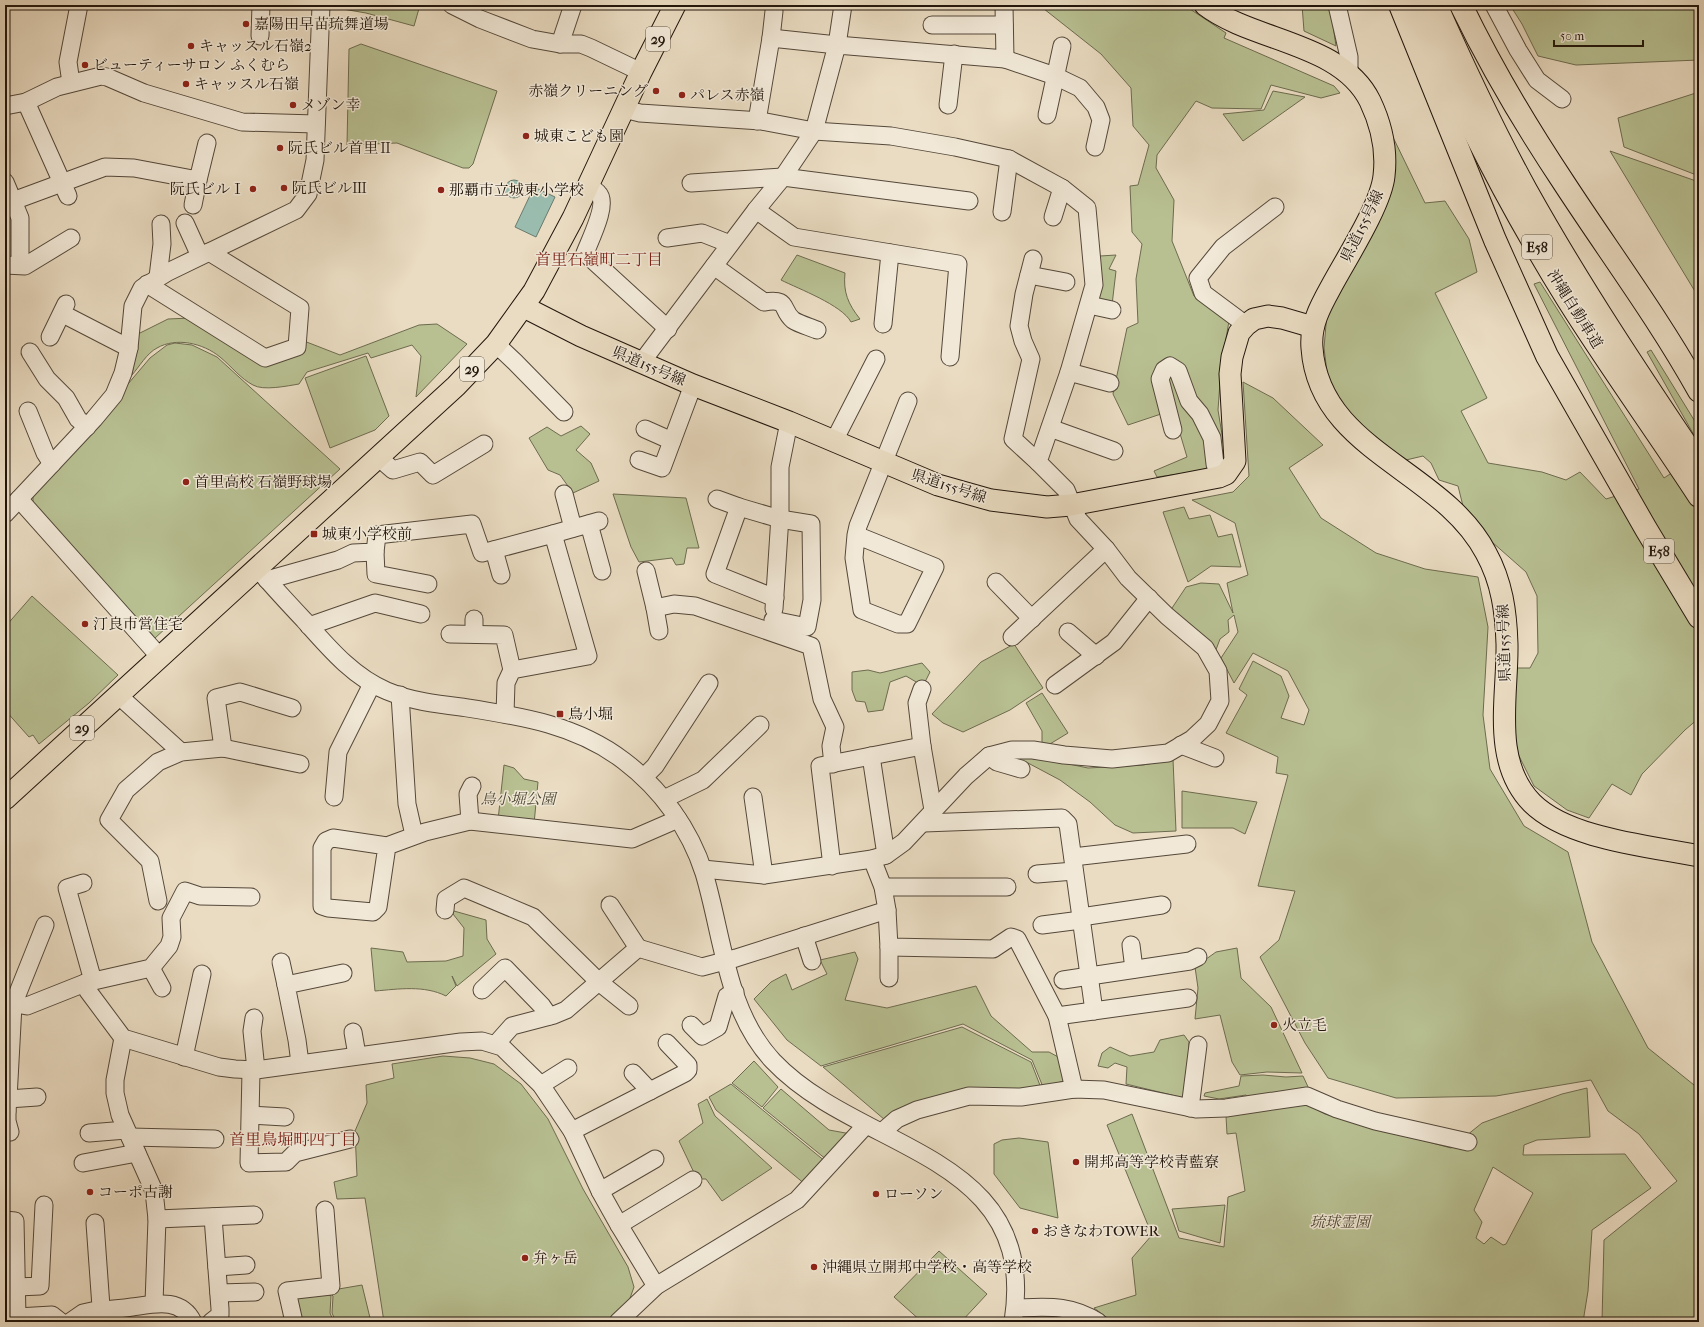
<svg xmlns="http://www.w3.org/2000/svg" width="1704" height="1327" font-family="'IM FELL French Canon','Noto Serif JP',serif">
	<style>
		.green { fill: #b8c092; stroke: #6d6b4f; fill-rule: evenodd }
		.water { fill: #99bcae; stroke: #697a6d }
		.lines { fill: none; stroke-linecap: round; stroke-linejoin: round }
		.minor-casing { stroke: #54483a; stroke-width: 19 }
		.major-casing { stroke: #22160c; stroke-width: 23 }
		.highway-casing { stroke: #22160c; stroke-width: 24 }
		.minor { stroke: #f1e8d7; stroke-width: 17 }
		.major { stroke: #eadcc2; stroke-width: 21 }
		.highway { stroke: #eadcc2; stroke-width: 22 }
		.poi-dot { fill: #8f2418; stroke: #f1e8d7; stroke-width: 1.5 }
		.labels { text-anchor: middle; stroke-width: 3; stroke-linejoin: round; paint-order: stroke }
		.shield { fill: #f1e8d7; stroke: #605549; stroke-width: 1 }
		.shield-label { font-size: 14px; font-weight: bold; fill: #22160c }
		.poi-label { font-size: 15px; fill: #22160c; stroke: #f1e8d7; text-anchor: start }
		.street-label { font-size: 15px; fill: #22160c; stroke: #f1e8d7 }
		.park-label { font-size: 15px; font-style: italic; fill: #4f4934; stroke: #f1e8d7 }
		.neighbourhood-label { font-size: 16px; fill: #7a1f14; stroke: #f1e8d7 }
	</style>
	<rect width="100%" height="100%" fill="#eadcc2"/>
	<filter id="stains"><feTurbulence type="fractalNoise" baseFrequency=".005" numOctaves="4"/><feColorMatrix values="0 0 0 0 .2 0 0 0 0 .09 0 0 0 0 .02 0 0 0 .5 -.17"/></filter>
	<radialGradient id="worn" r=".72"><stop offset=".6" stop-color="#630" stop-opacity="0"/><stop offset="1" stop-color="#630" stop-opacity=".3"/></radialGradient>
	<g class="green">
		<path d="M331 5H420L414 26 366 13 331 7Z"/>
		<path d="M1039 5H1184L1226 33 1224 38 1334 86 1340 93 1321 98 1271 85 1261 109 1212 108 1196 101 1157 155 1156 168 1174 200 1172 241 1194 296 1229 321 1221 368 1218 410 1226 459 1208 470 1157 477 1154 471 1187 457 1173 410 1128 425 1113 394 1127 328 1138 323 1136 279 1142 244 1132 232 1130 186 1138 185 1149 145 1133 126 1131 88 1101 54Z"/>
		<path d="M1302 5H1330L1336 46 1304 31Z"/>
		<path d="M1510 5H1699V60L1576 65 1538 56 1522 24Z"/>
		<path d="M361 44 497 91 473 164 469 168H463L397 143 347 145 349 49Z"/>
		<path d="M1273 91 1305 97 1243 141 1223 114 1264 110Z"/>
		<path d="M1699 92V176L1624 147 1618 118Z"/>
		<path d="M1390 131 1425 203 1445 201 1469 239 1477 272 1435 293 1487 398 1461 411 1488 463 1542 472 1566 480 1580 472 1606 499 1639 489 1534 284 1540 282 1664 478 1699 455V718L1685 730 1642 774 1631 795 1612 784 1589 818 1567 810 1534 786 1517 752 1513 716 1516 668H1530L1538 653 1537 596 1526 572 1492 542 1464 510 1458 486 1439 480 1431 463 1423 456 1406 460 1367 434 1346 413 1328 380 1324 348 1327 313 1344 276Z"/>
		<path d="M1610 151 1699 182V298Z"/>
		<path d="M797 255 845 273C843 292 848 304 860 319L851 322C842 305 799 289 781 280Z"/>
		<path d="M1116 255 1109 269 1116 271 1112 305 1098 302 1100 256Z"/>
		<path d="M190 318 269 363 285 360 295 356 304 341 340 355 419 325 437 324 467 344 416 397 421 356 412 345 371 358 368 353 307 372 299 384C287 386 263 391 253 385 241 379 231 366 220 357 203 343 176 337 157 348 147 353 139 367 132 375L138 334 168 319Z"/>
		<path d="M175 343 192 345 217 357 340 469 155 638 33 503V496L150 358 167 345Z"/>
		<path d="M1651 350 1699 428V444L1647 352Z"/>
		<path d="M366 356 389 416 375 430 330 448 305 378Z"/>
		<path d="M1243 382 1273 398 1323 445 1289 468 1321 518 1376 553 1425 569 1478 577 1488 627 1483 715 1490 769 1524 826 1568 852 1592 942 1648 1048 1699 1089V1322H1602L1604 1240 1677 1181 1639 1134 1608 1111 1591 1080 1496 1096 1396 1098 1328 1078 1305 1043 1260 957 1279 940 1295 891 1258 886 1288 775 1276 773 1278 757 1226 733 1247 695 1239 689 1253 661 1281 676 1289 696 1281 718 1304 725 1309 710 1288 671 1253 653 1234 683 1221 658 1238 632 1234 615 1228 620 1229 632 1220 639 1214 655 1170 611 1186 587 1201 583 1219 584 1233 613 1227 583 1248 575 1235 523 1192 500 1233 492 1249 476Z"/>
		<path d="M581 426 590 434 576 450 591 463 599 481 573 493 560 475 548 470 529 438 547 427 561 436Z"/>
		<path d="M613 494 686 498 699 548H687L684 564 676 565 672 558 639 562 631 547Z"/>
		<path d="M1184 507 1189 519 1210 515 1218 537 1232 534 1241 567 1211 566 1188 582 1163 512Z"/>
		<path d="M32 596 118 675 89 703 39 744 33 735 29 737 5 710V627Z"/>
		<path d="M1014 644 1043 688 1010 710 963 732 943 723 932 714 981 662Z"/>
		<path d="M922 663 930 672 923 686 906 676 890 682 883 710 868 712 865 702 856 701 852 690V672L868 670 880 673Z"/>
		<path d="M1042 693 1068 733 1045 747 1042 742V731L1026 703Z"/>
		<path d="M1026 755 1088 768 1143 765 1173 759 1176 831 1133 833 1115 825 1090 802 1060 780 1028 763 1009 761V757Z"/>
		<path d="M504 765 514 768 524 779 538 782 534 824 498 820Z"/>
		<path d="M1182 791 1257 802 1245 834 1233 828H1182Z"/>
		<path d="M454 911 486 920 487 939 496 954 457 986 452 976 456 986 446 996C424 985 399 989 375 991L371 948 403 952 407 962 446 961 463 956 464 928 453 914Z"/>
		<path d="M1237 948 1241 978 1271 1007 1302 1073 1267 1072 1240 1075 1232 1062 1220 1015 1195 1019 1198 988 1195 967 1216 952Z"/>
		<path d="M855 952 858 959 845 1000 887 1008 976 986 991 1016 1032 1052H1049L1060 1058 1064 1081 1043 1087 1032 1060 963 1024 821 1066 787 1040 754 999 771 982 786 974 792 990 827 974 820 960Z"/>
		<path d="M962 1027 1031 1062 1043 1093 970 1094 885 1120 823 1067Z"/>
		<path d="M1184 1035 1189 1042 1188 1099 1126 1084 1127 1067 1115 1063 1108 1068 1098 1066 1102 1053 1110 1047 1130 1056 1154 1052 1160 1040Z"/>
		<path d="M443 1056 470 1058 494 1064 521 1084 548 1119 583 1189 628 1267 634 1287 629 1301 630 1322H384L365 1198 337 1199 334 1182 357 1176 355 1131 367 1103 366 1085 394 1078 392 1064Z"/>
		<path d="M754 1061 778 1087 762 1107 732 1083Z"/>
		<path d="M1263 1075 1286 1077 1303 1076 1309 1089 1249 1099 1246 1095 1219 1099 1204 1096 1205 1093 1239 1086 1241 1076Z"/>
		<path d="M731 1084 826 1162 806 1185 716 1110 709 1097Z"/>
		<path d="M1587 1088 1590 1137 1537 1140 1524 1145 1523 1155 1625 1154 1651 1188 1592 1230 1588 1291 1583 1322H1113L1094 1308 1136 1295 1132 1258 1152 1235 1107 1125 1132 1114 1179 1238 1224 1247 1228 1197 1245 1191 1236 1133 1227 1134 1226 1116 1306 1104 1325 1114 1451 1148 1482 1123 1562 1094ZM1493 1167 1533 1193 1506 1244 1503 1245 1491 1237 1484 1244 1476 1238 1482 1222 1474 1210Z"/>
		<path d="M781 1089 829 1130 851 1134 827 1160 763 1108Z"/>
		<path d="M707 1099 715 1116 772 1168 722 1201 706 1179H697L679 1141 703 1123 698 1104Z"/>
		<path d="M1019 1138 1048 1142 1058 1218 1020 1208 994 1174V1144L1002 1140Z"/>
		<path d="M1225 1205 1220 1243 1179 1231 1172 1209Z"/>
		<path d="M939 1251 987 1294 961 1322H922L894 1297Z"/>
		<path d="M362 1285 371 1322H336L332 1313 333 1296 327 1291Z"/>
		<path d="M323 1291 331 1296 330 1313 333 1320 329 1322H298L295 1296Z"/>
		<path d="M1062 1317 1079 1319 1083 1322H1043Z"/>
	</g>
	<g class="water">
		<circle cx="514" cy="189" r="9"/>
		<path d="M534 187 555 197 536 237 515 227Z"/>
	</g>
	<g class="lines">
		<g class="minor-casing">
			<g id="minor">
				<path d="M452 5 480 19 532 39 560 44H581L591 48 641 72"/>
				<path d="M1337 5 1349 57V74"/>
				<path d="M1494 5 1518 50 1537 80 1562 99"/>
				<path d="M932 25H1004"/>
				<path d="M260 36 261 5"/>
				<path d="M771 38 774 11"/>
				<path d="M560 44 573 5"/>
				<path d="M1005 59 1055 76 1080 88 1096 107 1101 120 1095 147"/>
				<path d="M71 83 68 62 79 5"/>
				<path d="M26 102 68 196"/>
				<path d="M948 105 954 54"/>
				<path d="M5 106 26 102 57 87 101 76 107 77 144 93 242 122 316 124"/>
				<path d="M624 109 640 113 761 121 814 131 891 136 955 147 1009 159 1062 188 1087 208 1094 285 1069 372 1038 462 1066 490 1078 519 1106 549 1128 578 1167 616 1205 648 1218 671 1220 701 1208 724 1192 739 1168 753 1112 759 1064 755 1033 750H1012L989 756 966 776 904 842 886 855 872 859 764 875 703 869"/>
				<path d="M1047 115 1062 46"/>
				<path d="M757 121 771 38 837 45 843 5"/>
				<path d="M5 182 13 201 105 167 134 168 198 180 207 143"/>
				<path d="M691 183 783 177 969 201"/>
				<path d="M587 187C590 189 596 190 598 193 609 203 590 240 585 253L668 329"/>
				<path d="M13 201 20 218V265"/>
				<path d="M193 205 198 180"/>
				<path d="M756 210 794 237 958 264 950 357"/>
				<path d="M1002 212 1009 159"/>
				<path d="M1053 217 1062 188"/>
				<path d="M185 223 200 256"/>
				<path d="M667 238 702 233 730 244"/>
				<path d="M1033 259 1024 294 1019 326 1023 341 1031 359 1013 439 1038 462"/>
				<path d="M5 265 25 266 71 238"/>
				<path d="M714 266 764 302C790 298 780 309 793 320 799 324 810 327 817 330"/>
				<path d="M1029 275 1066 282"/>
				<path d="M158 277 162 244 161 224"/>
				<path d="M147 284 265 358 297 347 300 308 209 252"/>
				<path d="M1089 305 1112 310"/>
				<path d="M63 314 129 348"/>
				<path d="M883 324 890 253"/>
				<path d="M1246 325 1203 293 1198 278 1223 247 1275 207"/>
				<path d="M50 337 66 304"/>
				<path d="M496 344 515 362 564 412"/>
				<path d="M30 352 47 379 66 398 78 419 87 427"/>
				<path d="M641 363 756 210 783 177 814 131 837 45 1005 59 1004 5"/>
				<path d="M1069 372 1110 383"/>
				<path d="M28 411 45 453 52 464"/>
				<path d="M1050 428 1114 451"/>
				<path d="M645 429 672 441"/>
				<path d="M1173 430 1160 379 1164 370 1170 366 1178 371 1189 401 1200 414 1212 438 1215 464 1219 477"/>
				<path d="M834 441 876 359"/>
				<path d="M378 457 393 470 420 462 433 475 484 444"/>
				<path d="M639 460 662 468 693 385"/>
				<path d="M564 494 573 528"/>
				<path d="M19 499 159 656"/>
				<path d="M717 499 739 507"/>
				<path d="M5 514 94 419 114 395 123 373 129 348 133 306 142 288 168 272 296 210 308 194 315 160 321 5"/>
				<path d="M589 524 602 571"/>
				<path d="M553 534 599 521"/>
				<path d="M856 535 854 558 862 610 898 624H907L935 567 856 535 858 526 908 401"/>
				<path d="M494 550 501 575"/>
				<path d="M375 552 376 574 428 584"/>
				<path d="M257 568C272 586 288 603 304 620 328 647 353 677 387 691 411 701 436 704 461 707 519 716 576 724 624 761 661 789 690 829 704 873 723 936 726 1011 773 1061 860 1153 1040 1152 1013 1322"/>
				<path d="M646 571 655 608 674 604 695 606 811 646 822 699 835 727 831 746 833 764"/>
				<path d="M267 580 338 560 353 553 375 552 377 535 472 524 482 553 553 534 588 656 512 670 506 683 505 714"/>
				<path d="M996 582 1032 619"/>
				<path d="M655 608 659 631"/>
				<path d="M774 609 780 516V467L789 422"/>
				<path d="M773 620 807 627 812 600 811 524 780 519 739 507 715 574 775 598"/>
				<path d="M309 626 375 603 421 614"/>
				<path d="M1068 632 1096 656"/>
				<path d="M450 634 504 635 512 670"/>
				<path d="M474 634V619"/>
				<path d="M1012 637 1106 549"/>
				<path d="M1055 685 1114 642 1149 598"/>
				<path d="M922 689 917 703 922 746 933 810"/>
				<path d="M118 695 181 752"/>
				<path d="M400 695 407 804 414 835"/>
				<path d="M1181 745 1215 758"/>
				<path d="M223 748 216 698 240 692 292 708"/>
				<path d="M871 756 886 855"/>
				<path d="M989 756 997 762 1021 769"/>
				<path d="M644 777 655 766 709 683"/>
				<path d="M334 797 338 752 372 684"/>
				<path d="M753 797 764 875"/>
				<path d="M664 799 703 780 760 725"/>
				<path d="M470 821 468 794 472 786"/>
				<path d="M924 823 1062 818 1068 824 1094 1011"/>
				<path d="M387 846 378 907 373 912 328 908 322 906V848L326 841 333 838 387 846 425 832 470 821 632 839 678 819"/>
				<path d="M1073 857 1187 844"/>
				<path d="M832 866 820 766 922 746"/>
				<path d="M1037 874 1074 871"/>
				<path d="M83 883 67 888 93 981"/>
				<path d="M883 887H1007"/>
				<path d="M158 901 150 861 109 820 126 790 158 762 181 752 223 748 300 764"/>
				<path d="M610 905 638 948"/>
				<path d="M445 910 446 899 464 888 533 917 599 982 629 1006"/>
				<path d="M887 910 889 947 993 949 1011 937 1017 939 1057 1016 1188 998"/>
				<path d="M1081 917 1162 905"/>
				<path d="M1042 925 1081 920"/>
				<path d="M804 936 812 961"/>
				<path d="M1131 945 1134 969"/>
				<path d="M889 947V978"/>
				<path d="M281 962 286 985"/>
				<path d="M151 968 162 988"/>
				<path d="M1063 980 1190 961 1198 957"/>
				<path d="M85 983 151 968 169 946 172 937 171 918 185 891 200 896 251 897"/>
				<path d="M482 990 505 968 542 1006 549 1016"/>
				<path d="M5 1002 27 1006 85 983 88 991 123 1038 219 1067 235 1069 256 1070 461 1042 482 1041 502 1047 541 1085 572 1131 600 1191 619 1225 656 1286"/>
				<path d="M1057 1016 1074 1089"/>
				<path d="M254 1018 252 1031 256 1070"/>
				<path d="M691 1025 702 1036 718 1027 727 996 735 992"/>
				<path d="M353 1032 357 1055"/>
				<path d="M123 1038 115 1080V1093L120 1115 154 1191 157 1219 154 1303"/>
				<path d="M496 1044 512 1026 554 1015 566 1010 638 948 702 967 736 958 887 910 883 887 872 859"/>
				<path d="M184 1057 202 974"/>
				<path d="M300 1063 297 1040 286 985 343 973"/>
				<path d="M251 1071 249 1163 286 1162 295 1153 350 1139"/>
				<path d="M633 1073 650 1091"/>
				<path d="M541 1085 568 1068"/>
				<path d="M8 1099 37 1097"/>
				<path d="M1190 1108 1198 1045"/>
				<path d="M7 1111V1121L10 1132"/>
				<path d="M5 1112 7 1111 8 1099 13 1005 45 925"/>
				<path d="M251 1115 285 1117"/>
				<path d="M572 1131 685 1073 688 1070V1065L667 1043"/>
				<path d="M882 1132 897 1119 917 1110 969 1096 1021 1097 1074 1089 1104 1090 1196 1109 1226 1108 1307 1096 1337 1109 1375 1121 1468 1142"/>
				<path d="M89 1133 126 1130"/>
				<path d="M130 1137 215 1139"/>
				<path d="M83 1163 137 1153"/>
				<path d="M600 1191 655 1159"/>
				<path d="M157 1219 254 1215"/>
				<path d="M5 1220 15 1221 17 1317 52 1315 61 1322"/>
				<path d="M95 1223 102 1321"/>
				<path d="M619 1225 693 1180"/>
				<path d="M217 1267 246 1265"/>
				<path d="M17 1287 40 1286 44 1205"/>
				<path d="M219 1293 255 1292"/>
				<path d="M1016 1308C1047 1307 1070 1304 1098 1322"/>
				<path d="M70 1322 83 1313 92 1311C105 1310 119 1309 132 1307 154 1304 181 1297 193 1322"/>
				<path d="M211 1322 220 1315V1309L213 1217"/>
				<path d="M294 1322 287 1291 331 1286 325 1210"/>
				<path d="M618 1322 656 1286 797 1200 866 1125"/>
			</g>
		</g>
		<g class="major-casing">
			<g id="major">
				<path d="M1205 5C1253 42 1341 42 1370 101 1381 124 1387 151 1384 176 1381 205 1346 259 1331 287 1320 307 1310 325 1312 348 1319 451 1442 469 1486 553 1502 582 1506 612 1507 644 1508 697 1491 761 1532 803 1568 839 1650 846 1699 856"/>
				<path d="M524 307 581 336 693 385 789 422 938 485 991 500 1047 507 1071 505 1193 482 1219 477 1226 474 1235 461 1230 374 1232 357 1239 333 1246 325 1254 319 1268 316 1282 318 1313 327"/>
				<path d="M5 799 456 386 496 344 534 291 573 218 641 72 675 5"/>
			</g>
		</g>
		<g class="highway-casing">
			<g id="highway">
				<path d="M1400 5 1495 240 1547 356 1646 529 1699 617"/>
				<path d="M1416 5C1459 107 1509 205 1568 300 1610 367 1656 430 1699 496"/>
				<path d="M1436 5C1464 68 1493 130 1526 190 1579 285 1639 375 1699 464"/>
				<path d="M1461 5C1491 67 1526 126 1564 183 1609 252 1659 319 1699 391"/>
			</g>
		</g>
		<use href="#minor" class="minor"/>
		<use href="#major" class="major"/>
		<use href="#highway" class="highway"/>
	</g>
	<g class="poi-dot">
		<circle cx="246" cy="24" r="4"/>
		<circle cx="191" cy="46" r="4"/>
		<circle cx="85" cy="65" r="4"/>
		<circle cx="186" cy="84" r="4"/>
		<circle cx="656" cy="91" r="4"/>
		<circle cx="682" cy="95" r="4"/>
		<circle cx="293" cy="105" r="4"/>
		<circle cx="526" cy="136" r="4"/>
		<circle cx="280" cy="148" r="4"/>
		<circle cx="284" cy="188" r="4"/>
		<circle cx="253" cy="189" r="4"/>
		<circle cx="441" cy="190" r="4"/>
		<circle cx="186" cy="482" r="4"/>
		<rect x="310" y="530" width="8" height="8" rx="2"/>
		<circle cx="85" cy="624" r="4"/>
		<rect x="556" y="710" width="8" height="8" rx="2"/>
		<circle cx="1274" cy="1025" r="4"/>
		<circle cx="1076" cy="1162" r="4"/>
		<circle cx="90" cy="1192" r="4"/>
		<circle cx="876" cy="1194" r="4"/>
		<circle cx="1035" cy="1231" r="4"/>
		<circle cx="525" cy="1258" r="4"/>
		<circle cx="814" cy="1267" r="4"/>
	</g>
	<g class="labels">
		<g class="shield">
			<rect x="646" y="27" width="24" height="24" rx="3"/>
			<rect x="1522" y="235" width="30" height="24" rx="3"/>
			<rect x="460" y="357" width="24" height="24" rx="3"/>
			<rect x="1644" y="539" width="30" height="24" rx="3"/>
			<rect x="70" y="716" width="24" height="24" rx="3"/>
		</g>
		<g class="shield-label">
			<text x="658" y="44">29</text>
			<text x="1537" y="252">E58</text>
			<text x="472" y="374">29</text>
			<text x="1659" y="556">E58</text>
			<text x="82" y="733">29</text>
		</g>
		<g class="poi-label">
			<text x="254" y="29">嘉陽田早苗琉舞道場</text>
			<text x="199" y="51">キャッスル石嶺2</text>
			<text x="93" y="70">ビューティーサロン ふくむら</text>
			<text x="194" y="89">キャッスル石嶺</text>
			<text x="648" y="96" text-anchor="end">赤嶺クリーニング</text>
			<text x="690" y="100">パレス赤嶺</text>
			<text x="301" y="110">メゾン幸</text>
			<text x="534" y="141">城東こども園</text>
			<text x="288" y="153">阮氏ビル首里Ⅱ</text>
			<text x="292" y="193">阮氏ビルⅢ</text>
			<text x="245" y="194" text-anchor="end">阮氏ビルⅠ</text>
			<text x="449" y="195">那覇市立城東小学校</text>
			<text x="194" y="487">首里高校 石嶺野球場</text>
			<text x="322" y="539">城東小学校前</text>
			<text x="93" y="629">汀良市営住宅</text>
			<text x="568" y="719">鳥小堀</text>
			<text x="1282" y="1030">火立毛</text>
			<text x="1084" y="1167">開邦高等学校青藍寮</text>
			<text x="98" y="1197">コーポ古謝</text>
			<text x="884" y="1199">ローソン</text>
			<text x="1043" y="1236">おきなわTOWER</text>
			<text x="533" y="1263">弁ヶ岳</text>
			<text x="822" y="1272">沖縄県立開邦中学校・高等学校</text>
		</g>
		<g class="street-label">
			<text transform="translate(1362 226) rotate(-64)" y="5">県道155号線</text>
			<text transform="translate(1575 309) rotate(58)" y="5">沖縄自動車道</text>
			<text transform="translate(649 366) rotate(23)" y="5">県道155号線</text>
			<text transform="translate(949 486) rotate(18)" y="5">県道155号線</text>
			<text transform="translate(1504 643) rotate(-92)" y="5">県道155号線</text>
		</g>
		<g class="park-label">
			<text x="518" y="804">鳥小堀公園</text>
			<text x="1340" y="1227">琉球霊園</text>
		</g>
		<g class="neighbourhood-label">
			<text x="599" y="265">首里石嶺町二丁目</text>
			<text x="293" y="1145">首里鳥堀町四丁目</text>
		</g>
	</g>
	<rect width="1704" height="1327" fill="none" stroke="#eadcc2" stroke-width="20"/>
	<rect x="6" y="6" width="1692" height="1315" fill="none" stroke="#22160c" stroke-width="2"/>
	<rect x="10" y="10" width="1684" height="1307" fill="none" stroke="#22160c"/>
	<path d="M1554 40v6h89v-6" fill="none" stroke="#22160c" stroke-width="2"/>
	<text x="1560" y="40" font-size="12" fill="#22160c" stroke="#f1e8d7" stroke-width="3" paint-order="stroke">50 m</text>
	<rect width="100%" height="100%" filter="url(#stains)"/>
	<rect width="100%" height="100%" fill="url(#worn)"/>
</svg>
